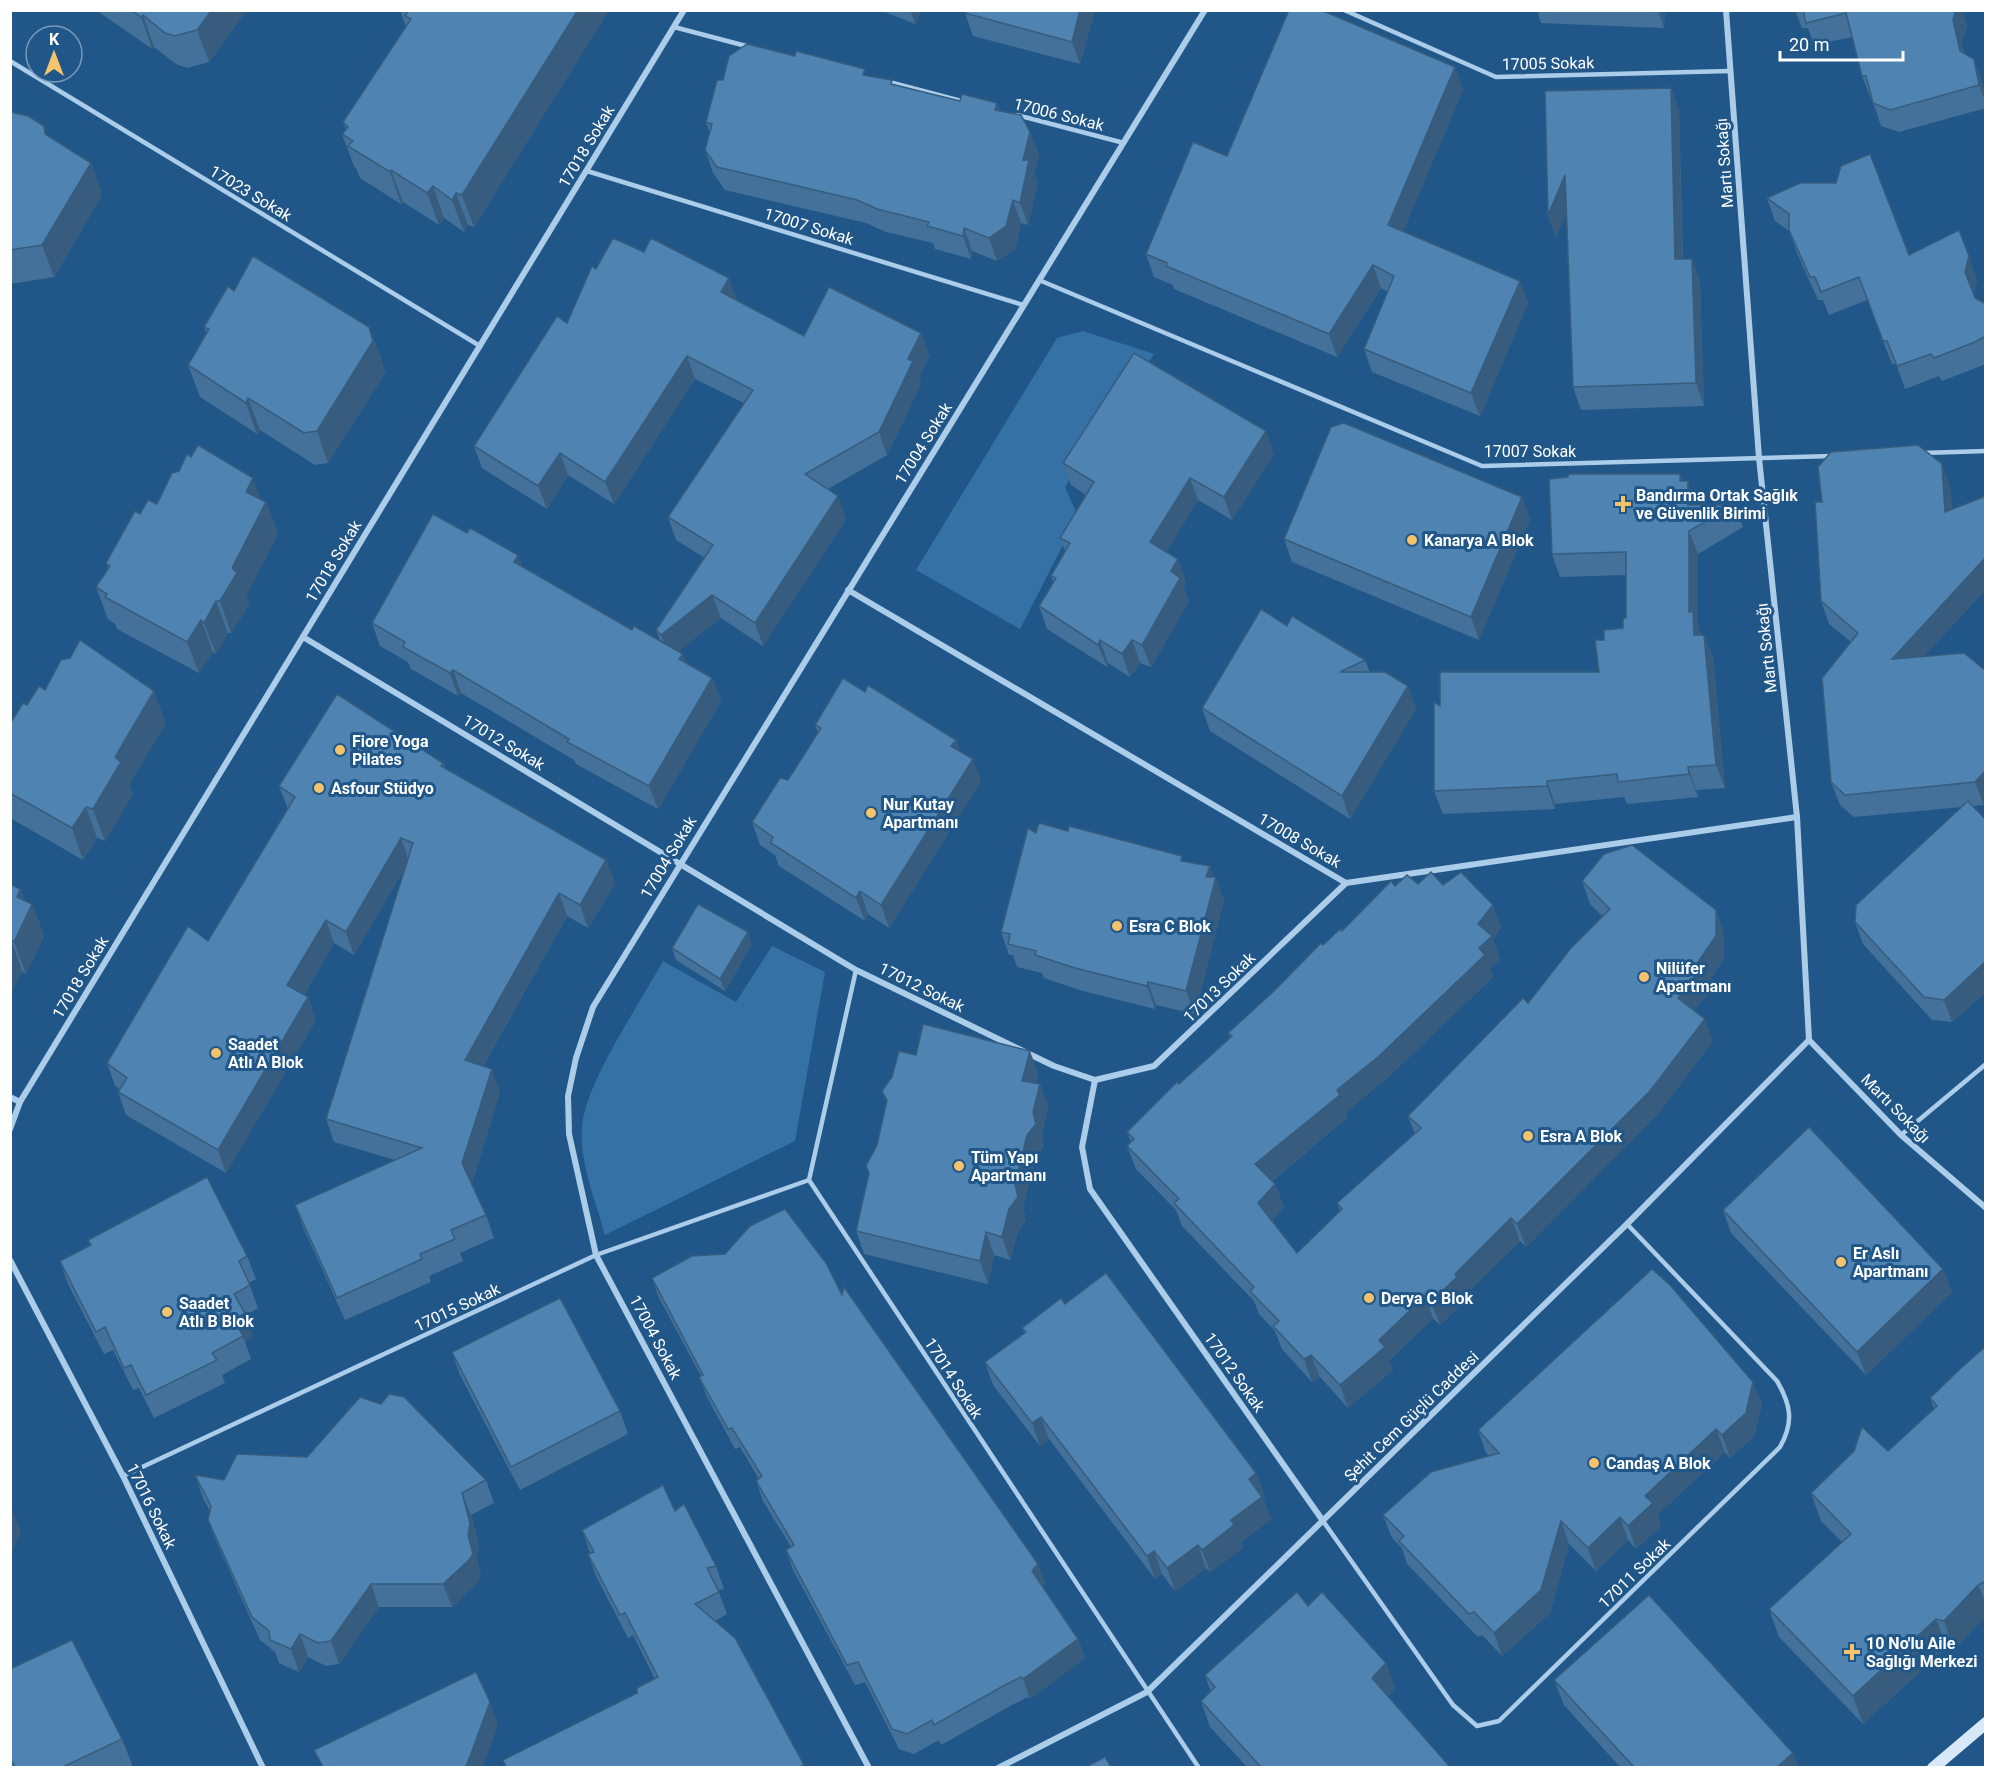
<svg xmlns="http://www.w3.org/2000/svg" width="1996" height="1778" font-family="Roboto,sans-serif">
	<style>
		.green { fill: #3571a5 }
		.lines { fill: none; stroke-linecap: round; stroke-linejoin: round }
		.lane { stroke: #accdea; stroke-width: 4.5 }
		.street { stroke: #accdea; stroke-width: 6 }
		.secondary { stroke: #d7e8f8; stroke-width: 12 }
		.wall { fill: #437199 }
		.shaded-wall { fill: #375c7d }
		.building { fill: #4e83b2; stroke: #375c7d; stroke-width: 1.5 }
		.poi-dot { fill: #f6c36d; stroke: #215788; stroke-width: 2 }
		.labels { text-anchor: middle; stroke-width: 6; stroke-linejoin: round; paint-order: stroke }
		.street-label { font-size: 16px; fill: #fff; stroke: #215788 }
		.poi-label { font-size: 16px; font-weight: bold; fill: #fff; stroke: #215788; text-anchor: start }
	</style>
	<rect width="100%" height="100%" fill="#215788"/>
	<g class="green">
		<path d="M1083 331 1154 354 1065 487 1078 516 1020 629 916 570 1057 338Z"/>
		<path d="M772 946 825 972 795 1141 605 1235C596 1201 579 1162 582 1127 585 1083 641 1002 663 961L736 1002Z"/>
	</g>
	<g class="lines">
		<g class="lane">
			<path d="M1344 10 1496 77 1730 71"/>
			<path d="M674 27 750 47"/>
			<path d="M10 61 480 346"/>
			<path d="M889 82 965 102"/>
			<path d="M1017 115 1124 143"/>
			<path d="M587 171 1023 305"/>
			<path d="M1039 280 1482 466 1833 456"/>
			<path d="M1922 453 1986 451"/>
			<path d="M856 970 809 1180 1199 1768"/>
			<path d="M1901 1135 1986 1064"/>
			<path d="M123 1476 596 1255 809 1180"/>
			<path d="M1323 1521 1453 1705 1477 1726 1499 1721 1780 1447C1794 1422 1791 1405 1777 1381L1627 1224"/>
		</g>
		<g class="street">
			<path d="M1726 10 1759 458 1797 817 1809 1040 1901 1135 1986 1208"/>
			<path d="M848 590 1346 883 1797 817"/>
			<path d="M303 637 856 970 1054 1066 1095 1080 1154 1066 1346 883"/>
			<path d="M1095 1080 1082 1147 1090 1189 1323 1521"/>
			<path d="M10 1097 20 1102"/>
			<path d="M10 1129 20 1102 684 10"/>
			<path d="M10 1260 123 1476 263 1768"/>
			<path d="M869 1768 596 1255 569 1134 568 1096 576 1058 593 1007 1205 10"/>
			<path d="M998 1768 1147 1692 1627 1224 1809 1040"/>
		</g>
		<path class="secondary" d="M1933 1768 1986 1723"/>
	</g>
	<g class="wall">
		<path d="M96 10H247L209 62 187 68 176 64 154 47 152 49Z"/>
		<path d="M400 10H609L474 227 468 225 464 232 444 218 439 225 403 202 401 204 360 178 356 168 354 166 342 134 346 130 343 122 406 27Z"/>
		<path d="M880 10H921L915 24Z"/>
		<path d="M1095 10 1080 64 973 36 965 13Z"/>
		<path d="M1537 10H1665L1664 28 1541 23Z"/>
		<path d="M1795 10H1962L1967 26 1961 43 1964 53 1982 82 1986 99V108L1899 132 1881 126 1872 99H1871L1862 76 1852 37 1814 45 1808 28H1802Z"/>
		<path d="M1455 67 1463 90 1403 231 1520 281 1528 303 1480 416 1372 372 1364 349 1388 292 1381 288 1337 357 1174 289 1173 285 1154 277 1146 254 1227 156Z"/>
		<path d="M868 76 893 84 960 101 997 103 1000 111 1030 132 1039 155 1034 172 1038 183 1028 225 1021 223 1015 249 997 261 972 251 971 259 935 249 933 243 886 232 866 223 725 190 713 173 705 150 710 133 706 122Z"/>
		<path d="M1671 88 1679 111 1683 259H1692L1700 282 1704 406 1581 410 1573 387 1566 214 1556 238 1548 215Z"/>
		<path d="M10 112 91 163 102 195 54 277 10 284Z"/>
		<path d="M1767 198 1909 255 1977 279 1974 295 1975 298 1986 304V364L1942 381 1939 376 1905 389 1896 364H1892L1867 300 1829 315 1823 300H1818L1797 253 1789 231 1775 221Z"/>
		<path d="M596 269 737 301 804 336 921 333 929 356 919 377 921 384 887 455 828 489 846 519 763 646 721 618 678 651 686 663 712 678 721 701 658 809 576 764 574 760 461 693 458 696 411 669 408 662 380 646 372 623 522 566 632 630 660 641 656 630 705 558 676 540 668 517 744 403 695 379 614 504 568 475 547 509 482 468 474 446 567 323Z"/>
		<path d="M234 291 369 327 381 358 385 373 328 463 315 465 260 430 257 434 200 397 188 365 207 334 204 327Z"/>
		<path d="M1274 454 1232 520 1198 500 1166 552 1186 582 1183 586 1189 601 1151 667 1140 663 1130 677 1108 663 1107 667 1047 629 1039 606 1053 583 1051 576 1065 551 1060 538 1086 495 1071 485 1063 463Z"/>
		<path d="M1680 474 1683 481 1696 505H1735L1743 527 1698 554V624L1701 635H1704L1713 658 1725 788 1696 790 1698 797 1627 804 1624 797 1555 804V809L1443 814 1434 791 1440 706 1599 672 1604 640 1623 628 1626 618V575L1560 577 1552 554Z"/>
		<path d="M1950 487 1952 509 1986 496V589L1924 656 1986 671V803L1984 805 1973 806 1986 820V992L1952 1022 1932 1020 1863 944 1855 922 1962 807 1854 817 1840 805 1831 782 1851 642 1829 624 1821 601 1822 502Z"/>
		<path d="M261 499 266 502 278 534 246 596 249 605 231 633H228L216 654 213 652 199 673 117 629 115 624 108 619 96 587 108 568 106 563 140 514 157 504Z"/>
		<path d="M1530 519 1479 640 1292 562 1284 539Z"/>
		<path d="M1287 626 1365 660 1370 672 1408 686 1416 709 1350 819 1210 731 1202 708Z"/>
		<path d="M45 690 166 723 129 785 133 794 105 841 97 838 83 860 10 818V724L27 705Z"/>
		<path d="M865 692 956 740 960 752 981 781 889 928 868 914 865 921 779 866 775 855 760 845 752 822 788 780 818 733 815 725Z"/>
		<path d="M443 763 445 768 606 860 615 883 588 928 567 916 483 1066 500 1092 472 1183 486 1215 494 1238 460 1253 463 1261 429 1276 431 1282 345 1320 303 1227 295 1205 395 1160 334 1142 326 1119 405 868 354 955 334 943 304 995 308 997 316 1020 226 1173 126 1115 118 1092 120 1089 115 1086 107 1063 208 941 288 809 279 786Z"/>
		<path d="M1036 833 1184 862 1214 877 1224 900 1195 1014 1156 1005 1155 1009 1083 991 1044 978 1042 973 1017 967 1013 955H1009L1001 932Z"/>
		<path d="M1582 881 1724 933V959L1708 982 1711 990 1694 1010 1713 1041 1658 1114 1526 1247 1520 1241 1464 1296 1466 1299 1440 1325 1433 1318 1389 1361 1393 1370 1348 1408 1320 1377 1312 1382 1282 1349 1275 1331 1259 1314 1254 1301 1182 1226 1176 1210 1136 1169 1127 1146 1131 1142 1127 1132 1230 1037 1228 1033 1323 945 1342 931 1395 886 1418 884 1443 885 1493 905 1501 928 1493 939 1500 959 1490 968 1493 977 1386 1079 1346 1112 1348 1117 1272 1181 1275 1184 1284 1207 1272 1220 1297 1253 1340 1211 1337 1203 1415 1134 1408 1116 1528 1003 1602 916 1590 904Z"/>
		<path d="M10 884 20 889 24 900 32 904 44 936 26 974 22 971 10 995Z"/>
		<path d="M752 944 725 991 676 960 672 948Z"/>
		<path d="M916 1055 1038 1073 1036 1083 1040 1084 1048 1107 1042 1134 1044 1147 1035 1158 1023 1208 1026 1220 1018 1232 1010 1260 994 1255 988 1284 864 1254 856 1231 869 1174 866 1166 877 1145 887 1103 882 1091Z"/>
		<path d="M1723 1210 1943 1269 1952 1292 1866 1375 1731 1233Z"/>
		<path d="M88 1240 247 1256 256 1279 249 1283 258 1308 246 1315 253 1336 245 1342 251 1359 222 1375 225 1383 154 1418 139 1388 133 1390 113 1350 104 1354 68 1284 60 1261 90 1245Z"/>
		<path d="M652 1278 842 1295 1038 1564 1045 1584 1043 1587 1078 1639 1085 1658 1030 1699 1028 1697 1012 1705 941 1745 939 1740 914 1754 899 1749 865 1682 855 1685 793 1570 786 1550 791 1547 763 1501 756 1481 759 1479 740 1447 735 1449 707 1397 699 1377 701 1376 659 1298Z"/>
		<path d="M1065 1304 1256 1473 1265 1496 1263 1498 1271 1519 1241 1542 1243 1548 1210 1572 1206 1568 1175 1591 1162 1574 1155 1579 1049 1439 1040 1446 993 1385 985 1362 1024 1333 1022 1328Z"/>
		<path d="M1986 1346V1616L1954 1649 1947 1647 1863 1724 1779 1637 1769 1609 1842 1542 1821 1521 1811 1493 1888 1451 1934 1409 1930 1398Z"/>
		<path d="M452 1352 620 1411 628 1434 520 1490 460 1375Z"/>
		<path d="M1762 1404 1754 1436 1730 1458 1725 1452 1657 1515 1661 1526 1636 1549 1628 1540 1596 1571 1569 1544 1550 1613 1502 1656 1482 1635 1478 1637 1407 1564 1402 1548 1392 1538 1383 1515 1489 1456 1486 1453 1478 1430Z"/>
		<path d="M195 1475 224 1480H486L494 1503 471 1515 479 1546 476 1557 481 1576 477 1583 452 1607H379L339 1664 326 1666 308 1657 299 1672 279 1663 275 1652 260 1640 217 1543 208 1520 210 1511 203 1498Z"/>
		<path d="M675 1511 716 1566 724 1589 718 1590 727 1614 715 1621 805 1767H506L637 1693 655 1679 633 1635 628 1638 596 1576 588 1554 590 1553 582 1530Z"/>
		<path d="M1308 1606 1386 1663 1395 1689 1388 1696 1450 1767H1247L1210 1727 1201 1701 1211 1692 1205 1675Z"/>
		<path d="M10 1669 122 1739 133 1767H11Z"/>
		<path d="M1554 1680 1793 1753 1798 1767H1620L1564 1705Z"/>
	</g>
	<g class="shaded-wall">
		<path d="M212 10H247L209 62 197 30Z"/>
		<path d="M578 10H609L474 227 462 195Z"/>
		<path d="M910 10H921L915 24Z"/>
		<path d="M1080 10H1095L1080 64 1072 42Z"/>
		<path d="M1658 10H1665L1664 28Z"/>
		<path d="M1956 10H1962L1967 26 1961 43 1968 74 1960 51 1953 20Z"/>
		<path d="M143 15 154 47 152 49 141 17Z"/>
		<path d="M1974 59 1982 82 1986 103 1979 85Z"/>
		<path d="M1455 67 1463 90 1396 248 1388 225Z"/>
		<path d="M1671 88 1679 111 1683 282 1675 259Z"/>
		<path d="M997 103 1005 126 995 110Z"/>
		<path d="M1030 132 1039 155 1034 172 1038 183 1028 225 1020 203 1023 160Z"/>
		<path d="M91 163 102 195 54 277 42 245Z"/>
		<path d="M391 170 403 202 401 204 390 172Z"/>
		<path d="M1565 175 1573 198 1556 238 1548 215Z"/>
		<path d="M433 186 444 218 439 225 427 193Z"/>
		<path d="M456 193 468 225 464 232 452 200Z"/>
		<path d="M1013 200 1021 223 1015 249 997 261 989 238Z"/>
		<path d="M964 228 972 251 971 259 963 236Z"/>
		<path d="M1959 230 1977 279 1974 295 1965 272Z"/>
		<path d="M1692 259 1700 282 1704 406 1696 383Z"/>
		<path d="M1373 265 1381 288 1337 357 1329 334Z"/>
		<path d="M729 278 737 301 721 292Z"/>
		<path d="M1520 281 1528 303 1480 416 1471 393Z"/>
		<path d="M369 327 381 358 385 373 328 463 317 431Z"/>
		<path d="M921 333 929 356 919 377 921 384 887 455 879 432 908 359Z"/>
		<path d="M687 356 695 379 614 504 605 482Z"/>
		<path d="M248 398 260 430 257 434 246 403Z"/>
		<path d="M1266 431 1274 454 1232 520 1224 497Z"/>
		<path d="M560 453 568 475 547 509 538 486Z"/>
		<path d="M1942 464 1950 487 1954 535 1945 512Z"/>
		<path d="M1680 474 1688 495V481L1696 504V527L1680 481Z"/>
		<path d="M253 478 263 507 266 502 278 534 246 596 249 605 231 633 220 601 232 568 246 492Z"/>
		<path d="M1190 478 1198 500 1158 565 1150 542Z"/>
		<path d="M838 496 846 519 763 646 755 623Z"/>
		<path d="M1522 497 1530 519 1479 640 1471 617Z"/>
		<path d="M1689 531 1698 554V624L1701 634 1702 658 1694 635 1689 612Z"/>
		<path d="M518 555 526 578 514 562Z"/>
		<path d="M1986 557V589L1900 682 1892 659Z"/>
		<path d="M1178 559 1186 582 1183 586 1189 601 1151 667 1142 645 1171 571Z"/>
		<path d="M712 595 721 618 670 658 661 635Z"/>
		<path d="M216 601 228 633 216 654 204 623Z"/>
		<path d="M201 620 213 652 199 673 187 642Z"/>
		<path d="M1704 635 1713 658 1725 788 1716 765Z"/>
		<path d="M1100 640 1108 663 1107 667 1098 645Z"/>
		<path d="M1132 640 1140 663 1130 677 1122 654Z"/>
		<path d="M683 654 691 677 679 659Z"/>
		<path d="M453 670 461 693 458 696 450 673Z"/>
		<path d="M712 678 721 701 658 809 649 786Z"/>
		<path d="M1408 686 1416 709 1350 819 1342 796Z"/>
		<path d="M154 691 166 723 129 785 133 794 105 841 93 809 115 757Z"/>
		<path d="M956 740 964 762 951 746Z"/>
		<path d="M973 759 981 781 889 928 881 905Z"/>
		<path d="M1688 767 1696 790 1698 797 1689 774Z"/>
		<path d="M1986 770V803L1984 805 1975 782Z"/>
		<path d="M1547 781 1555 804V809L1547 786Z"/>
		<path d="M86 807 97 838 83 860 72 828Z"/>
		<path d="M401 838 409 861 354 955 346 932Z"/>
		<path d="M606 860 615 883 588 928 580 905Z"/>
		<path d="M1210 866 1215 880 1216 877 1224 900 1195 1014 1186 991 1206 877Z"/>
		<path d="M20 889 28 912 32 904 44 936 26 974 14 942 17 897Z"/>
		<path d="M860 891 868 914 865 921 856 898Z"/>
		<path d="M559 893 567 916 473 1083 465 1060Z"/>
		<path d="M1493 905 1501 928 1493 939 1500 959 1490 968 1493 977 1386 1079 1346 1112 1348 1117 1264 1187 1255 1164 1337 1090 1479 948 1478 924Z"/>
		<path d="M1716 910 1724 933V959L1708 982 1711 990 1686 1020 1678 998 1698 962Z"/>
		<path d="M326 920 334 943 296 1008 287 985Z"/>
		<path d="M748 932 752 944 725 991 720 979Z"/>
		<path d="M11 939 22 971 10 995V940Z"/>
		<path d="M1986 961V992L1952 1022 1944 1000Z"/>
		<path d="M1148 982 1156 1005 1155 1009 1147 986Z"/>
		<path d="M308 997 316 1020 226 1173 218 1150Z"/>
		<path d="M1705 1019 1713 1041 1658 1114 1526 1247 1517 1224Z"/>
		<path d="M1030 1051 1038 1073 1031 1104 1022 1081Z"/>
		<path d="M492 1069 500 1092 471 1186 462 1163Z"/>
		<path d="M1040 1084 1048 1107 1042 1134 1044 1147 1035 1158 1023 1208 1026 1220 1018 1232 1010 1260 1002 1237Z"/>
		<path d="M1275 1184 1284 1207 1267 1225 1258 1203Z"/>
		<path d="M1511 1218 1520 1241 1464 1296 1466 1299 1440 1325 1431 1302 1455 1274Z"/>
		<path d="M986 1232 994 1255 988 1284 980 1261Z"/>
		<path d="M1943 1269 1952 1292 1866 1375 1857 1352Z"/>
		<path d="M1425 1296 1433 1318 1389 1361 1393 1370 1348 1408 1340 1385 1379 1340Z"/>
		<path d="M245 1313 253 1336 245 1342 234 1320Z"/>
		<path d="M1311 1355 1320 1377 1312 1382 1304 1359Z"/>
		<path d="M1753 1382 1762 1404 1754 1436 1730 1458 1722 1435Z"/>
		<path d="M1041 1417 1049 1439 1040 1446 1032 1423Z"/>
		<path d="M1716 1429 1725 1452 1657 1515 1661 1526 1636 1549 1628 1526 1645 1496Z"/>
		<path d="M1256 1473 1265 1496 1263 1498 1271 1519 1241 1542 1243 1548 1210 1572 1202 1550 1231 1520 1249 1479Z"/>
		<path d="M462 1493 471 1515 479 1546 476 1557 481 1576 477 1583 452 1607 443 1584 468 1535Z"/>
		<path d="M10 1502 21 1532 10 1556Z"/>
		<path d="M1620 1517 1628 1540 1596 1571 1588 1548Z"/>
		<path d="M1561 1521 1569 1544 1550 1613 1502 1656 1494 1633Z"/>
		<path d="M1198 1545 1206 1568 1175 1591 1167 1568Z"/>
		<path d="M1154 1551 1162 1574 1155 1579 1147 1556Z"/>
		<path d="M1038 1564 1045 1584 1039 1591 1032 1571Z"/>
		<path d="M371 1584 379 1607 339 1664 331 1641Z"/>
		<path d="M1978 1585 1986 1604V1616L1954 1649 1944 1621Z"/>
		<path d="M1936 1619 1947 1647 1863 1724 1853 1696Z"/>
		<path d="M300 1634 308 1657 299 1672 291 1649Z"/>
		<path d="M1078 1639 1085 1658 1030 1699 1023 1679Z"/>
		<path d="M1386 1663 1395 1689 1381 1703 1372 1678Z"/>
		<path d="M490 1702 498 1725 483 1767H466Z"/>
		<path d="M1793 1753 1798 1767H1777Z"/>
	</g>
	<g class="building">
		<path d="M131 10H212L197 30 175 36 165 33 143 15 141 17Z"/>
		<path d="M409 10H578L462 195 456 193 452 200 433 186 427 193 391 170 390 172 348 146 353 141 342 134 348 127 343 122 411 19 405 16Z"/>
		<path d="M966 10H1080L1072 42 965 13Z"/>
		<path d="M1289 10H1321L1455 67 1388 225 1520 281 1471 393 1364 349 1394 276 1373 265 1329 334 1166 266 1167 263 1146 254 1193 142 1227 156Z"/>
		<path d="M1803 10H1956L1953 20 1960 51 1974 59 1979 85 1890 110 1873 103 1866 76H1862L1846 13 1806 23Z"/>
		<path d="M747 44 795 56 796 51 865 69 863 75 892 80 891 84 960 101 962 94 997 103 995 110 1021 115 1030 132 1023 160H1029L1020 203 1013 200 1006 226 989 238 964 228 963 236 927 226 929 222 877 209 857 200 717 167 705 150 712 124 706 122 717 80H723L729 56Z"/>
		<path d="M1671 88 1675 259H1692L1696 383 1573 387 1565 175 1548 215 1545 91Z"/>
		<path d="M10 112 28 116 44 126 45 134 91 163 42 245 10 250Z"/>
		<path d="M1870 154 1909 255 1959 230 1969 256 1965 272 1975 298 1986 304V336L1975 342 1934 358 1931 354 1897 366 1887 341H1883L1859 277 1821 292 1815 277H1810L1789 230V214L1767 198 1800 183H1836L1841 166Z"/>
		<path d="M613 238 644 252 651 238 729 278 721 292 804 336 829 287 921 333 908 359 913 361 879 432 805 474 838 496 755 623 712 595 661 635 656 630 713 545 668 517 753 390 687 356 605 482 560 453 538 486 474 446 557 316 567 323 592 266 596 269Z"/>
		<path d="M253 256 369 327 373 341 317 431 304 433 248 398 246 403 188 365 209 329 204 327 228 286 234 291Z"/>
		<path d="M1134 353 1266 431 1224 497 1190 478 1150 542 1178 559 1171 571 1180 578 1142 645 1132 640 1122 654 1100 640 1098 645 1039 606 1056 578 1051 576 1070 543 1060 538 1094 482 1063 463Z"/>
		<path d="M1344 423 1522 497 1471 617 1284 539 1331 427Z"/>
		<path d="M198 445 253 478 246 492 266 502 232 568 237 573 220 601H216L204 623 201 620 187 642 105 597 107 594 96 587 110 566 106 563 135 511 140 514 148 500 157 504 172 473 179 471 187 454 191 457Z"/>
		<path d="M1918 445 1942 464 1945 512 1986 496V557L1892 659 1964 653 1986 671V770L1975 782 1845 795 1831 782 1822 678 1858 633 1821 601 1815 502H1822L1818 467 1831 452Z"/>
		<path d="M1568 474H1680V481H1688V505H1735L1689 531V612L1693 611 1694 635H1704L1716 765 1688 767 1689 774 1618 782 1617 774 1547 781V786L1434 791V702L1440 706V672H1599L1595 640H1604V630L1623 628V618H1626V552L1552 554 1549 479 1568 477Z"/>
		<path d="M433 514 467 533 470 528 518 555 514 562 632 630 634 626 683 654 679 659 712 678 649 786 567 742 569 739 453 670 450 673 403 647 405 642 372 623Z"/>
		<path d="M1261 609 1287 626 1292 616 1365 660 1340 672H1385L1408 686 1342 796 1202 708Z"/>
		<path d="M80 640 154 691 115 757 121 762 93 809 86 807 72 828 10 793V724L23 703 27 705 39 686 45 690 61 660 70 658Z"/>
		<path d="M843 678 865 692 868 685 956 740 951 746 973 759 881 905 860 891 856 898 771 843 773 837 752 822 780 778 788 780 821 728 815 725Z"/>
		<path d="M337 694 443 763 441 766 606 860 580 905 559 893 465 1060 492 1069 462 1163 486 1215 451 1230 455 1239 420 1254 422 1259 337 1298 295 1205 422 1148 326 1119 413 843 401 838 346 932 326 920 287 985 308 997 218 1150 118 1092 127 1078 107 1063 188 926 208 941 295 797 279 786Z"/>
		<path d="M1968 801 1986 820V961L1944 1000 1924 997 1855 922 1856 905Z"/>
		<path d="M1039 823 1068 831 1069 826 1182 856 1181 861 1210 866 1206 877H1216L1186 991 1148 982 1147 986 1075 968 1035 955 1036 951 1008 944 1010 934 1001 932 1028 828 1036 833Z"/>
		<path d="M1632 845 1716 910V936L1698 962 1702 967 1678 998 1705 1019 1650 1091 1517 1224 1511 1218 1455 1274 1457 1277 1431 1302 1425 1296 1379 1340 1385 1347 1340 1385 1311 1355 1304 1359 1273 1326 1279 1321 1250 1291 1254 1287 1174 1203 1179 1199 1127 1146 1134 1139 1127 1132 1177 1082 1179 1084 1232 1036 1228 1033 1274 991 1321 943 1323 945 1340 929 1342 931 1391 881 1395 886 1407 875 1418 884 1431 872 1443 885 1461 872 1493 905 1478 924 1492 936 1479 948 1485 955 1378 1057 1337 1090 1340 1095 1255 1164 1275 1184 1258 1203 1297 1253 1342 1209 1337 1203 1421 1128 1408 1116 1523 998 1528 1003 1571 948 1610 909 1582 881 1604 854Z"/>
		<path d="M10 884 20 889 17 897 32 904 14 942 11 939 10 940Z"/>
		<path d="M698 904 748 932 720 979 672 948Z"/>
		<path d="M923 1024 1030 1051 1022 1081 1040 1084 1033 1112 1036 1124 1027 1135 1015 1185 1018 1197 1009 1209 1002 1237 986 1232 980 1261 856 1231 869 1173 866 1166 877 1145 887 1100 882 1091 892 1077 899 1051 916 1055Z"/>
		<path d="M1809 1127 1943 1269 1857 1352 1723 1210Z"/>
		<path d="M207 1177 247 1256 239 1261 250 1285 234 1294 245 1313 234 1320 243 1336 212 1353 217 1360 146 1395 131 1365 124 1368 105 1327 96 1332 60 1261 91 1245 88 1240Z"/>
		<path d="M785 1209 826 1263 842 1295 844 1287 1038 1564 1032 1571 1078 1639 1023 1679 1021 1677 1005 1685 934 1725 932 1720 907 1734 892 1729 858 1662 847 1665 786 1550 794 1545 756 1481 762 1476 732 1428 728 1429 699 1377 703 1375 652 1278 692 1256 725 1254 750 1226Z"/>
		<path d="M1652 1269 1670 1285 1753 1382 1746 1413 1722 1435 1716 1429 1645 1496 1653 1503 1628 1526 1620 1517 1588 1548 1561 1521 1541 1590 1494 1633 1474 1612 1469 1614 1399 1541 1404 1536 1383 1515 1431 1472 1499 1453 1478 1430Z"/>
		<path d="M1106 1273 1256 1473 1249 1479 1262 1497 1231 1520 1234 1525 1202 1550 1198 1545 1167 1568 1154 1551 1147 1556 1041 1417 1032 1423 985 1362 1026 1332 1022 1328 1061 1298 1065 1304Z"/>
		<path d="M560 1298 620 1411 511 1467 452 1352Z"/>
		<path d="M1986 1346V1581L1978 1585 1944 1621 1936 1619 1853 1696 1769 1609 1851 1534 1811 1493 1854 1451 1862 1427 1888 1451 1937 1406 1930 1398 1961 1368Z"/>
		<path d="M389 1394 404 1397 486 1480 462 1493 470 1523 468 1535 473 1554 469 1560 443 1584H371L331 1641 318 1643 300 1634 291 1649 270 1640 269 1631 252 1617 208 1520 211 1506 195 1475 224 1480 237 1454 307 1457 360 1397 381 1404Z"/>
		<path d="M663 1485 675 1511 684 1504 716 1566 707 1568 719 1592 695 1604 735 1638 804 1765 799 1767H506L503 1760 637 1693V1688L658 1677 625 1613 620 1615 588 1554 594 1552 582 1530Z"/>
		<path d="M1297 1592 1308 1606 1322 1592 1386 1663 1372 1678 1450 1767H1261L1201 1701 1215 1687 1205 1675Z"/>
		<path d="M1649 1595 1793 1753 1777 1767H1634L1554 1680Z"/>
		<path d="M72 1640 122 1739 63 1767H15L10 1758V1669Z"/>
		<path d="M476 1672 490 1702 466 1767H323L314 1750Z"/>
		<path d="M1105 1757 1111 1767H1086Z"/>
	</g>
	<g class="poi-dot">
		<path d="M1620 495h6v6h6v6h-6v6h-6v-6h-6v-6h6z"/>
		<circle cx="1412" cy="540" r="6"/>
		<circle cx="340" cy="750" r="6"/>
		<circle cx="319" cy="788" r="6"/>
		<circle cx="871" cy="813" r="6"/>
		<circle cx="1117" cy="926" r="6"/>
		<circle cx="1644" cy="977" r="6"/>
		<circle cx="216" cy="1053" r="6"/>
		<circle cx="1528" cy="1136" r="6"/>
		<circle cx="959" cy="1166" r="6"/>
		<circle cx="1841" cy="1262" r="6"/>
		<circle cx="1369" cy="1298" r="6"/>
		<circle cx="167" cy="1312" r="6"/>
		<circle cx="1594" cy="1463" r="6"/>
		<path d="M1849 1643h6v6h6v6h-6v6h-6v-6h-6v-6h6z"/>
	</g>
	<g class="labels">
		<g class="street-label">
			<text transform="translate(1548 63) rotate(-1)" y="6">17005 Sokak</text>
			<text transform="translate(1059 114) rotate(14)" y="6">17006 Sokak</text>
			<text transform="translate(586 146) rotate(-59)" y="6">17018 Sokak</text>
			<text transform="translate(1724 163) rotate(-94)" y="6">Martı Sokağı</text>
			<text transform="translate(251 193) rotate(31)" y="6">17023 Sokak</text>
			<text transform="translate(809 226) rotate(17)" y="6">17007 Sokak</text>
			<text transform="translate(923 443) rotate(-58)" y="6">17004 Sokak</text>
			<text x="1530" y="457">17007 Sokak</text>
			<text transform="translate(333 561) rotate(-59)" y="6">17018 Sokak</text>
			<text transform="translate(1766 648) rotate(-96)" y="6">Martı Sokağı</text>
			<text transform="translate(504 742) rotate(31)" y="6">17012 Sokak</text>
			<text transform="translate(1300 840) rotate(30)" y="6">17008 Sokak</text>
			<text transform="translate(668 857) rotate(-59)" y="6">17004 Sokak</text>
			<text transform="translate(80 977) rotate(-59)" y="6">17018 Sokak</text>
			<text transform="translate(922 987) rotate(26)" y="6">17012 Sokak</text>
			<text transform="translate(1219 987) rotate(-44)" y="6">17013 Sokak</text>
			<text transform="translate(1896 1108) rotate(45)" y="6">Martı Sokağı</text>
			<text transform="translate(457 1307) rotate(-25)" y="6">17015 Sokak</text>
			<text transform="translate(656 1337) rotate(62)" y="6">17004 Sokak</text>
			<text transform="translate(1235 1372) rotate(55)" y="6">17012 Sokak</text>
			<text transform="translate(954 1378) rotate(57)" y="6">17014 Sokak</text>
			<text transform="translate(1411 1416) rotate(-44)" y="6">Şehit Cem Güçlü Caddesi</text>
			<text transform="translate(152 1506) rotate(64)" y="6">17016 Sokak</text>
			<text transform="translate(1634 1573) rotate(-44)" y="6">17011 Sokak</text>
		</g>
		<g class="poi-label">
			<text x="1636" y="501">Bandırma Ortak Sağlık<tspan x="1636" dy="18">ve Güvenlik Birimi</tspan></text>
			<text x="1424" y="546">Kanarya A Blok</text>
			<text x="352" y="747">Fiore Yoga<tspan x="352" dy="18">Pilates</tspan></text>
			<text x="331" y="794">Asfour Stüdyo</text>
			<text x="883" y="810">Nur Kutay<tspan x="883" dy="18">Apartmanı</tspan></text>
			<text x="1129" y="932">Esra C Blok</text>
			<text x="1656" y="974">Nilüfer<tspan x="1656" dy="18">Apartmanı</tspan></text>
			<text x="228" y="1050">Saadet<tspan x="228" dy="18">Atlı A Blok</tspan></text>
			<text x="1540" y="1142">Esra A Blok</text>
			<text x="971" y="1163">Tüm Yapı<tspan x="971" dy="18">Apartmanı</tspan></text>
			<text x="1853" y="1259">Er Aslı<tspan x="1853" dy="18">Apartmanı</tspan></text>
			<text x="1381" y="1304">Derya C Blok</text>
			<text x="179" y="1309">Saadet<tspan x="179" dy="18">Atlı B Blok</tspan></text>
			<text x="1606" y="1469">Candaş A Blok</text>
			<text x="1866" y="1649">10 No'lu Aile<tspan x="1866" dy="18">Sağlığı Merkezi</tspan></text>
		</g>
	</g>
	<rect width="1996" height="1778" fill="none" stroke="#ffffff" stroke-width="24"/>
	<g transform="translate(54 54)"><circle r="28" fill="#215788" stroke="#7a9ab8" stroke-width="1.5"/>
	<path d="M0-4.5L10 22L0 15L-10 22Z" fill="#f6c36d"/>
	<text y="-9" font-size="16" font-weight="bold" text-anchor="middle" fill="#ffffff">K</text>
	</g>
	<path d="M1780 51v9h123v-9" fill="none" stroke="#ffffff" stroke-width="3"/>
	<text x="1789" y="51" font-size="18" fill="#ffffff" stroke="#215788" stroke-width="4.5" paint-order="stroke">20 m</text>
</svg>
